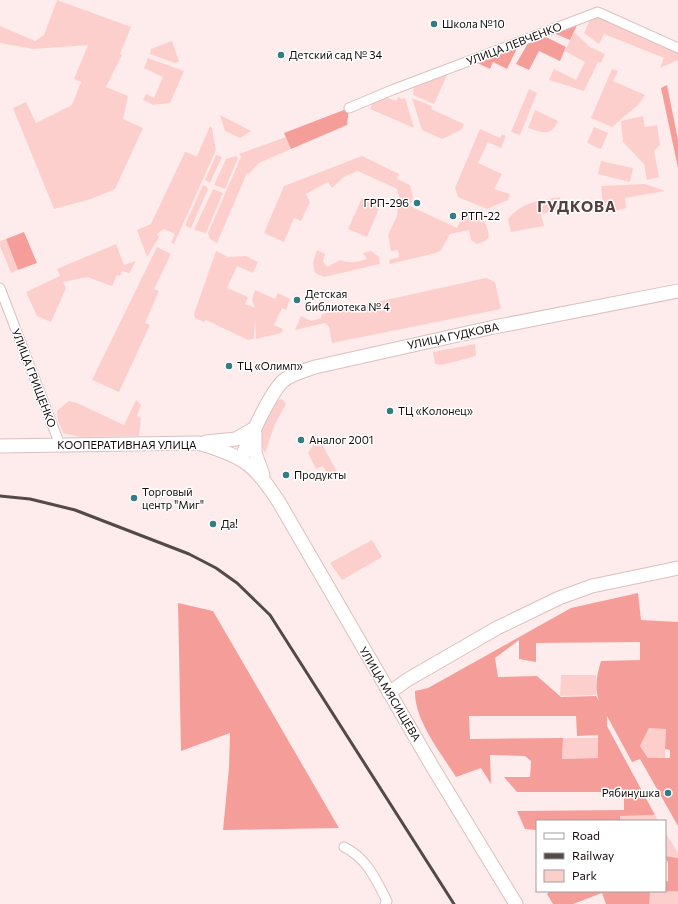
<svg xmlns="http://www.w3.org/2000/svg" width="678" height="904" font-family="Commissioner,sans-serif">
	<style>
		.green { fill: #fdcfcc }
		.forest { fill: #f59e99; fill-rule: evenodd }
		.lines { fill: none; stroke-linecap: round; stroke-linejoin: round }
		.street-casing { stroke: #dbc0be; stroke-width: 11 }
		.secondary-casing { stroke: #dbc0be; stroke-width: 15 }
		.street { stroke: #fff; stroke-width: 9 }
		.secondary { stroke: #fff; stroke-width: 13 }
		.rail { stroke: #534948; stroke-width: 3 }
		.poi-dot { fill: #347c83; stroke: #fff; stroke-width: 1.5 }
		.labels { text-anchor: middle; stroke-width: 3; stroke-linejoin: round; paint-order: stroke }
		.poi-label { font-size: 11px; fill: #130b0a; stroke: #fff; text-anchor: start }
		.street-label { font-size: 11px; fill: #130b0a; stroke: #fff }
		.district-label { font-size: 15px; font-weight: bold; letter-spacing: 1px; fill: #56403f; stroke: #fff }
	</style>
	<rect width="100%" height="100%" fill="#fdeceb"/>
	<g class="green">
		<path d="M57 0 131 27 120 54 122 55 106 87 128 96 123 119 143 128 115 189 91 199 54 209 13 108 26 102 36 123 72 105 81 82 74 79 88 45 33 49 0 43V26L35 41 44 35Z"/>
		<path d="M598 12 678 48V60L660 68 664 58 604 34 599 44 584 33 592 15Z"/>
		<path d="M574 32 590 47 605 54 601 63 598 62 584 91 549 80 554 69 576 80 585 62 565 51Z"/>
		<path d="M172 41 179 61 175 63 150 54 151 49Z"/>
		<path d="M148 58 184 71 170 103 153 105 143 100 146 94 154 98 163 77 144 68Z"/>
		<path d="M612 69 618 71 613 81 645 95 639 104 612 127 591 118Z"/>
		<path d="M447 75 434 104 413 95 414 82Z"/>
		<path d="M529 89 537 93 520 135 511 132Z"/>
		<path d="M386 97 396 101 398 97 402 99 405 98 414 128 370 109 373 101Z"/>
		<path d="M412 98 432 106 431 109 464 124 461 130 442 139 422 130Z"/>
		<path d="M535 110 558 121C550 138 543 132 528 128Z"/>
		<path d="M220 115 251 131 240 138 225 131Z"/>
		<path d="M643 116 645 127 657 125 660 145 654 151 659 177 647 180 644 164 623 142 621 121Z"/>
		<path d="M210 126 212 128 216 150 174 244 171 242 175 234 164 229 157 234 159 237 147 257 137 230 151 224 185 152 197 156Z"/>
		<path d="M594 127 608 133 601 149 587 143Z"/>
		<path d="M480 129 500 138 502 134 506 136 501 148 488 142 478 163 502 174 494 189 510 194 508 200 487 209 458 197 455 188Z"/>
		<path d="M286 137 291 149 259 163 249 174 247 173 217 243 210 239 208 233 241 157 239 154Z"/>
		<path d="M216 155 222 157 210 183 205 180Z"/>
		<path d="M236 156 238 158 225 189 214 185 226 159Z"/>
		<path d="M362 156 399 174 397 179 410 185 413 197 410 206 457 228 465 212C480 211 488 223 489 237L485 241 477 244 471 240 469 230 450 234 441 250 436 253 390 264 389 260 399 257 398 250 391 251 388 235 397 216 399 196 397 189 358 171 344 177 332 188 328 182 306 194 310 202 301 221 294 218 284 242 264 233 284 186Z"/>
		<path d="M601 161 633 168 630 182 598 174Z"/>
		<path d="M645 184 665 191 625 198 626 208 604 214 601 186Z"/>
		<path d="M203 185 207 187 208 189 191 228 186 226V223Z"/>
		<path d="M213 189 223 193 206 233 194 230Z"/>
		<path d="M560 197 562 210 541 214 544 226 511 232 508 219C522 202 540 200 560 197Z"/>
		<path d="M362 198 380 206 367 237 348 229Z"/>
		<path d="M6 239 18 270 11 273 0 246V241Z"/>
		<path d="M116 244 124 265 136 261 129 273 122 271 120 276 117 275 112 286 87 277 63 282 66 288 51 322 37 316 26 292 60 276 57 269Z"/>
		<path d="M157 247 171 254 154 289 159 291 145 323 150 325 119 392 92 380Z"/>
		<path d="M317 250 325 254 323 261 327 267 340 260C350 264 357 262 367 259L363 253 371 251 379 257 380 264 324 277 315 273 313 263Z"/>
		<path d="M216 251 228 257 246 256 258 262 253 273 237 266 227 288 248 297 245 304 255 308 252 300 255 290 275 299 278 293 290 299 286 310 282 308 274 325 283 329 281 333 256 339 255 318 254 339 248 340 206 320 204 322 195 318 194 314Z"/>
		<path d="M486 278 495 282 501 309 332 343 329 327 325 323 295 330 301 316 311 321 321 318 322 314Z"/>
		<path d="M475 344 476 356 442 365 435 364 433 352Z"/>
		<path d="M282 399 286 404 275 424 265 453C255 434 267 419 276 401Z"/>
		<path d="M136 400 141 405 137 416 141 418 139 436 80 437 63 433 58 421 57 411 69 401 77 403 124 425Z"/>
		<path d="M318 437 337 472 329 476 323 466 316 469 308 453Z"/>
		<path d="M372 540 382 557 342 580 330 563Z"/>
		<path d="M561 675H596V695L560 696Z"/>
		<path d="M649 728H666L665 758 649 759 640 746Z"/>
		<path d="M563 738H598V758L562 759Z"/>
		<path d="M655 815 658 821H620V816Z"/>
		<path d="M665 832 678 853V858L665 856Z"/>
		<path d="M678 891V904H649V892Z"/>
	</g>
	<g class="forest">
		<path d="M580 19 570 40 549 31Z"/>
		<path d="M540 34 566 47 560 61 539 51 529 70 516 64 531 38Z"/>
		<path d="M519 44 507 69 493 62 490 69 471 60Z"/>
		<path d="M667 85 678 140V168L661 88Z"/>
		<path d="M349 108 347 125 291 149 284 133Z"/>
		<path d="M24 232 37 263 18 270 6 239Z"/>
		<path d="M638 593 641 620 678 622V826L640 759 632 762 607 716V726L655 815 620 816V821H537V830L525 829 517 811 624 810V792H517L504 777H530L531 761 525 756 490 755 491 784 481 768 456 777C441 753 414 720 415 691L428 688 571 608ZM519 640V659L536 662V643L640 642V660L601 661C597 674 594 688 599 701L596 696 561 697 537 676 498 677 495 658ZM469 716H576L577 736 598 735V758L562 759 563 738 470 739ZM649 728 666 729 665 749 670 750V758H648L640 746Z"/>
		<path d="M178 603 213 611 339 828 223 830 229 768 230 733 181 751Z"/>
		<path d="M665 856 678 858V891L650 892 649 904H606L602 893 573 904H553L547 894 550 891H665V882L668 881V863Z"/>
	</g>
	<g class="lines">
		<g class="street-casing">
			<g id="street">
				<path d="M349 108 392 90 598 12 678 48"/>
				<path d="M0 288 60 445"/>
				<path d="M344 847C367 858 376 880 387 901L385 904"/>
			</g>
		</g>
		<g class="secondary-casing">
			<g id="secondary">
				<path d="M255 434V453L263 475"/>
				<path d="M206 442 236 439 255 428"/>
				<path d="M0 446 198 443C243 456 255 464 280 504L432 766 516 904"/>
				<path d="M241 458C250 439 269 394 283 381 291 374 304 371 315 367L494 327 678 291"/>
				<path d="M389 693 407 680 497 628 559 598 592 586 678 568"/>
			</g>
		</g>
		<use href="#street" class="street"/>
		<use href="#secondary" class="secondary"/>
		<path class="rail" d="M0 496 30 499 75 510 189 554 216 568 237 583 270 615 454 904"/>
	</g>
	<g class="poi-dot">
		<circle cx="434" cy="24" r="4"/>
		<circle cx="281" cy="55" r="4"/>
		<circle cx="417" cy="203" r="4"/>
		<circle cx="453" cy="216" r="4"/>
		<circle cx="297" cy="300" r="4"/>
		<circle cx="229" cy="366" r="4"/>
		<circle cx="390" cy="411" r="4"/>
		<circle cx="301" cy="440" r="4"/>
		<circle cx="286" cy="475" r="4"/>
		<circle cx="134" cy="498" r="4"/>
		<circle cx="213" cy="524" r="4"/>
		<circle cx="668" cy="793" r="4"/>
	</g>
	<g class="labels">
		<g class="poi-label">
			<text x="442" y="28">Школа №10</text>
			<text x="289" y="59">Детский сад № 34</text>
			<text x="409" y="207" text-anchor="end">ГРП-296</text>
			<text x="461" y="220">РТП-22</text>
			<text x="305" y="298">Детская<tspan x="305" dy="13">библиотека № 4</tspan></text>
			<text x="237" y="370">ТЦ «Олимп»</text>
			<text x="398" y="415">ТЦ «Колонец»</text>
			<text x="309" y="444">Аналог 2001</text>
			<text x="294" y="479">Продукты</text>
			<text x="142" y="496">Торговый<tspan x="142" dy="13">центр "Миг"</tspan></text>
			<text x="221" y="528">Да!</text>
			<text x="660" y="797" text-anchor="end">Рябинушка</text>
		</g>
		<g class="street-label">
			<text transform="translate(514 44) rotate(-21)" y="4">УЛИЦА ЛЕВЧЕНКО</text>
			<text transform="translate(453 336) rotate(-12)" y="4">УЛИЦА ГУДКОВА</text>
			<text transform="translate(34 378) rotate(69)" y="4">УЛИЦА ГРИЩЕНКО</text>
			<text x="127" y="449">КООПЕРАТИВНАЯ УЛИЦА</text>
			<text transform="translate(390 694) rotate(59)" y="4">УЛИЦА МЯСИЩЕВА</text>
		</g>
		<g class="district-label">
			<text x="577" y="212">ГУДКОВА</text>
		</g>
	</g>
	<rect x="536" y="820" width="130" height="72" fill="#ffffff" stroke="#a19d9d"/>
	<rect x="544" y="833" width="20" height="6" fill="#ffffff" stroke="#a19d9d"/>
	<text x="572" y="840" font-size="12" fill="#130b0a">Road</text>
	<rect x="544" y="853" width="20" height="6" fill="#534948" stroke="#a19d9d"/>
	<text x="572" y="860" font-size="12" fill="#130b0a">Railway</text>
	<rect x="544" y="870" width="20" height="12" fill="#fdcfcc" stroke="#a19d9d"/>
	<text x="572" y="880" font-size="12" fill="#130b0a">Park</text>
</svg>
